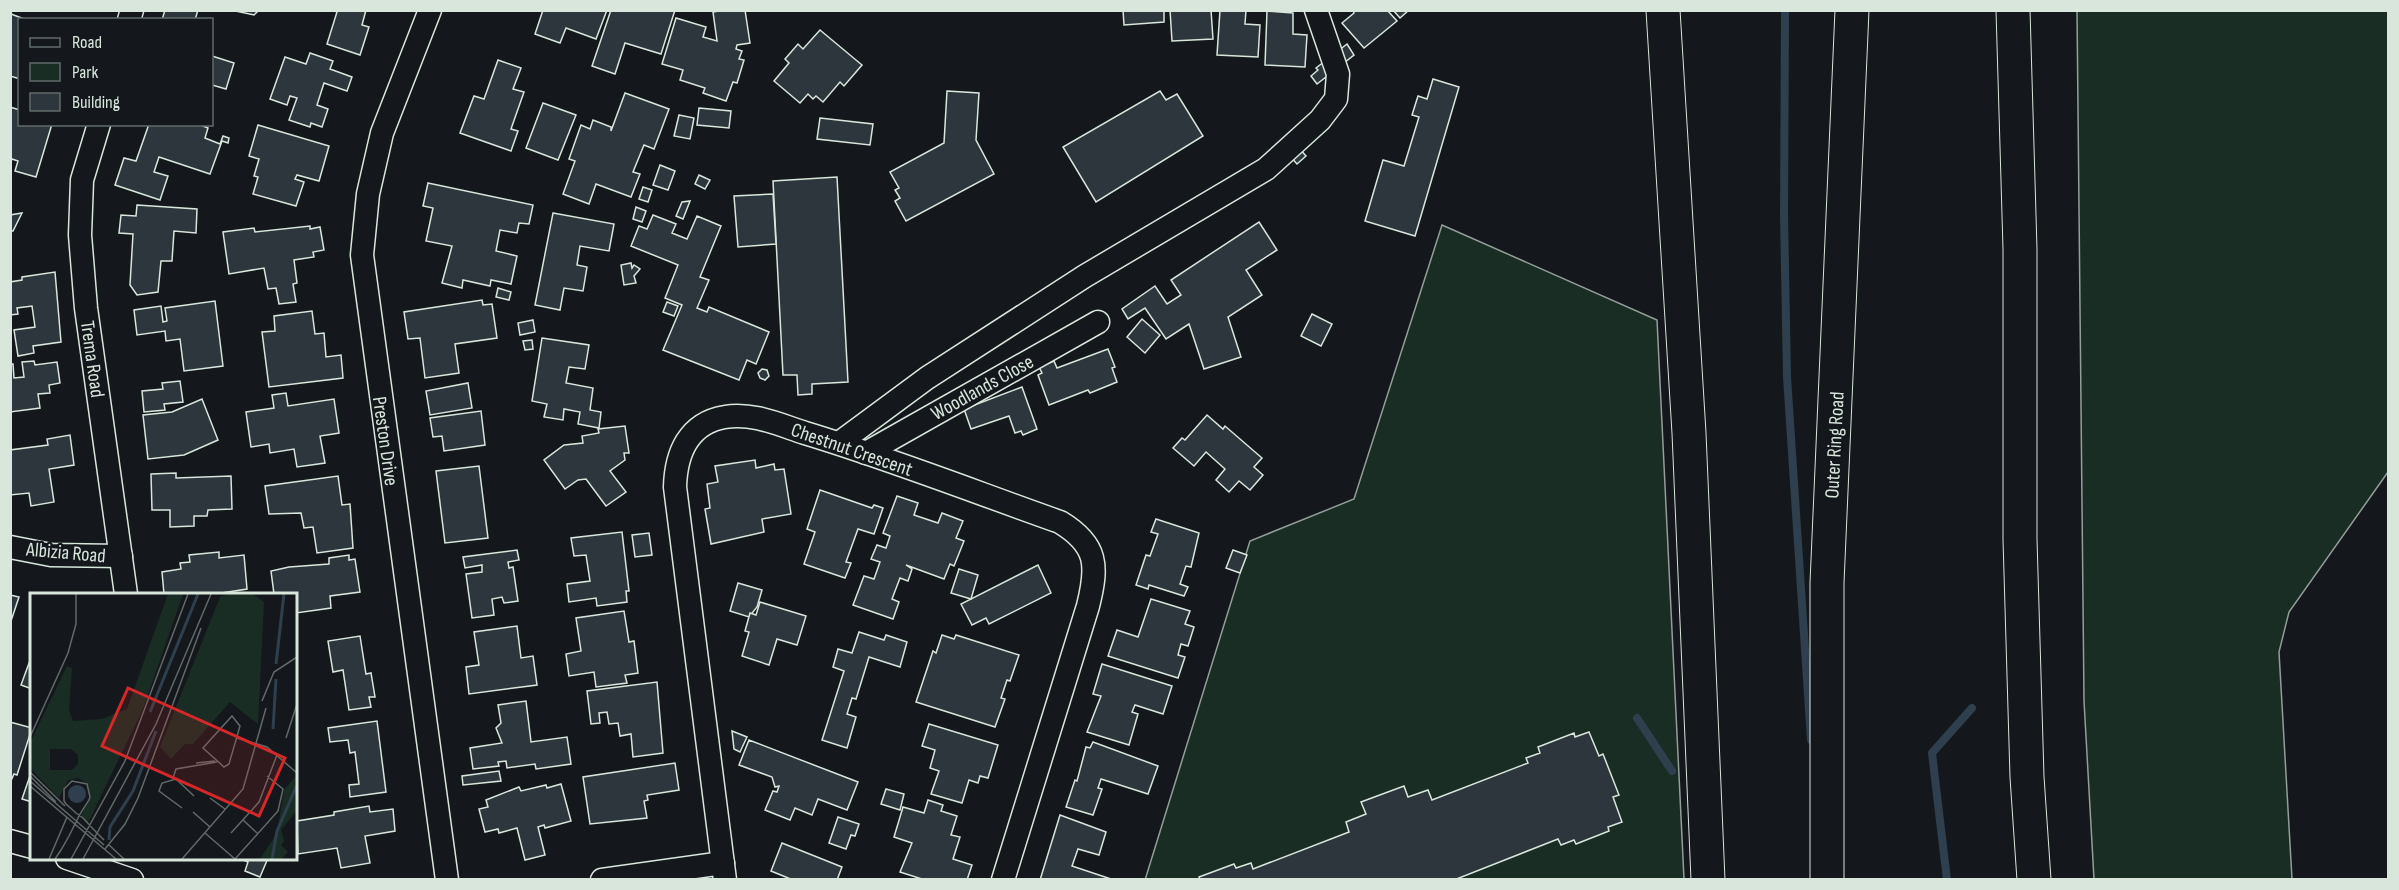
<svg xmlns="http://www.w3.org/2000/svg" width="2399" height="890" font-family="'Sofia Sans Condensed',sans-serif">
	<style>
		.green { fill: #1a2d24; stroke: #939e99; stroke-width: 1.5 }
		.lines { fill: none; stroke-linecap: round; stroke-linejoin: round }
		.stream { stroke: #2f3f4d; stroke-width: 8 }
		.building { fill: #2c363c; stroke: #d8e6dc; stroke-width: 1.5 }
		.minor-casing { stroke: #d8e6dc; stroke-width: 25 }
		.motorway-casing { stroke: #d8e6dc; stroke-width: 35 }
		.minor { stroke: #14181c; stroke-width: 22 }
		.motorway { stroke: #14181c; stroke-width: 33 }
		.labels { text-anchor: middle; stroke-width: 4.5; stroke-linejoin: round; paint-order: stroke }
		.street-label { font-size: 20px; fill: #d8e6dc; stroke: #14181c }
		.inset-river { fill: none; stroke: #2f3f4d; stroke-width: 3 }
		.inset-road { fill: none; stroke: #626a69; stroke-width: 1.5 }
		.view { fill: #d62828; fill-opacity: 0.15; stroke: #d62828; stroke-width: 3 }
		.inset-edge { fill: none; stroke: #d8e6dc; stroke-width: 3 }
	</style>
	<rect width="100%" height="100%" fill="#14181c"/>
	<g class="green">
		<path d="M2077 11H2388V472L2289 612 2279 652 2292 879H2094L2084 701Z"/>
		<path d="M1442 225 1657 320 1684 879 1145 880 1250 541 1354 499Z"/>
	</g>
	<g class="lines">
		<g class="stream">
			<path d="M1785 10 1784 215 1787 377 1811 740"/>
			<path d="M1637 718 1672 771"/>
			<path d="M1947 880 1932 753 1972 708"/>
		</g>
	</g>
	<g class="building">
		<path d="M165 10H198L195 20H162Z"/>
		<path d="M231 10H259L254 15Z"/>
		<path d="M333 10H366L362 25 369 27 360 55 327 44 337 12Z"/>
		<path d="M543 10H607L596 39 566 28 560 43 535 34Z"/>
		<path d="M611 10H675L661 54 625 43 615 74 592 66Z"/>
		<path d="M725 10H745L750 43 737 45 736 49 742 51 739 59 744 60 737 83 733 82 726 101 703 93 705 88 680 80 683 70 662 64 676 18 706 27 703 37 717 41 713 12Z"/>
		<path d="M1123 10H1164V22L1124 25Z"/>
		<path d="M1170 10H1211L1213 39 1172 41Z"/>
		<path d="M1220 10H1246L1245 24 1260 25 1258 57 1217 55Z"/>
		<path d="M1353 10H1387L1397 21 1364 48 1342 23 1354 13Z"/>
		<path d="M1393 10H1409L1400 18Z"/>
		<path d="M1267 11 1293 13V34L1307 35 1305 67 1265 65Z"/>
		<path d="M11 14 27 20H20V79L10 76Z"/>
		<path d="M820 30 862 65 844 86 840 82 823 102 816 96 813 99 808 94 800 103 774 81 789 63 785 59 798 44 803 49Z"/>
		<path d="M1347 44 1354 55 1317 84 1311 76 1318 70 1316 68Z"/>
		<path d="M310 53 333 61 330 69 352 77 347 91 324 83 317 105 328 109 322 127 311 123 310 127 289 120 297 98 290 96 287 105 270 99 285 57 306 64Z"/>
		<path d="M212 56 234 63 226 89 212 85Z"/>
		<path d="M498 60 521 68 513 89 524 92 511 129 518 131 511 151 460 133 474 96 484 99Z"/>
		<path d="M1433 79 1459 87 1415 236 1365 221 1383 160 1404 166 1419 117 1412 115 1418 96 1427 99Z"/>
		<path d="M947 91 979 93 976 140 994 174 906 221 895 201 900 198 895 190 899 188 890 172 944 143Z"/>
		<path d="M1160 91 1166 100 1177 94 1203 136 1096 202 1063 147Z"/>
		<path d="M625 93 669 109 654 149 644 145 633 172 640 174 631 197 596 184 589 204 563 194 575 161 569 159 581 125 590 129 593 120 611 127V131Z"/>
		<path d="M543 103 576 115 558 160 526 148Z"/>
		<path d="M10 107 20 110V124H52L36 177 15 171 18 161 12 159 10 164Z"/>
		<path d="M699 108 731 111 729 128 697 125Z"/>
		<path d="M679 115 694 118 690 139 674 136Z"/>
		<path d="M820 118 873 124 870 145 817 139Z"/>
		<path d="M149 124H198L208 128 205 138 220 144 223 136 229 138 228 143 222 141 210 174 159 157 154 172 168 176 160 200 115 185 124 158 136 161Z"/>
		<path d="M258 125 329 146 319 181 297 175 295 179 304 182 296 206 253 194 258 177 254 176 259 159 249 156Z"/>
		<path d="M1298 147 1306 156 1297 164 1289 155Z"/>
		<path d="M660 165 675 171 668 190 653 185Z"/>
		<path d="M699 175 710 180 705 189 695 184Z"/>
		<path d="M837 177 848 382 812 384V394L798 395 797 375H783L773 181Z"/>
		<path d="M428 183 533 205 529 224 519 223 517 233 500 230 496 251 517 256 511 284 491 280 490 286 463 280 462 288 442 283 452 246 426 241 433 208 423 206Z"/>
		<path d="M643 187 652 190 648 202 639 199Z"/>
		<path d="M773 194 776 244 738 247 734 196Z"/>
		<path d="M690 201 683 219 676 216 682 202Z"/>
		<path d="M137 205 197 209 196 233 174 231 172 261H161L158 292 137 295 130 285 133 234 119 233 121 215 136 216Z"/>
		<path d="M636 207 646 211 642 222 633 219Z"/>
		<path d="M22 213 13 231H10V215Z"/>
		<path d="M553 213 614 224 609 251 580 246 577 265 587 267 583 291 564 288 560 310 535 305Z"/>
		<path d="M653 215 676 224 672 233 687 239 697 216 721 226 700 277 709 280 697 308 707 312 709 307 769 332 756 364 747 360 739 380 663 350 682 305 665 298 678 265 631 246 639 226 647 229Z"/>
		<path d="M1259 222 1277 250 1246 270 1262 295 1228 317 1241 357 1204 369 1189 324 1166 339 1145 308 1128 319 1122 309 1155 286 1167 304 1181 295 1171 280Z"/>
		<path d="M310 226V229L320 227 324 250 313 252 314 257 294 260 297 283 293 284 296 302 279 304 276 288 268 289 264 268 229 274 223 232 254 228 255 232Z"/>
		<path d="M631 263 632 268 634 265 640 269 634 276 636 283 624 285 621 265Z"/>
		<path d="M55 272 61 342 33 346 34 353 18 356 14 330 35 327 32 306 17 308 18 314 10 315V282L22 280V277Z"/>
		<path d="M498 288 511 292 509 300 496 297Z"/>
		<path d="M482 300 483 305 492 304 497 338 455 344 459 373 425 378 420 338 408 339 404 312Z"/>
		<path d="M215 301 223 366 184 371 180 339 166 341 165 331 137 335 134 310 161 306 163 322 167 321 165 308Z"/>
		<path d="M667 302 678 306 674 316 663 312Z"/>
		<path d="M312 311 315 334 324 333 326 357 341 355 343 378 269 387 262 332 275 331 274 316Z"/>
		<path d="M1312 314 1332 324 1321 346 1301 336Z"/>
		<path d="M1142 319 1160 335 1145 353 1127 337Z"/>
		<path d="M533 320 535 332 520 335 518 323Z"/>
		<path d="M542 338 589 345 585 369 569 367 566 383 593 388 590 410 601 412 599 428 578 424 580 412 564 409 563 420 544 417 547 404 532 401Z"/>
		<path d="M532 340 533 349 525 350 523 341Z"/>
		<path d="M1108 349 1115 367 1112 368 1117 382 1090 393 1088 390 1049 405 1038 375 1042 373 1039 367 1054 361 1057 368Z"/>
		<path d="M34 361 35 365 57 362 60 383 49 385 50 393 38 394 40 408 10 412V364H13L14 378 24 377 22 362Z"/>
		<path d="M762 369 767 370 769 376 765 380 760 378 758 373Z"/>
		<path d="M180 381 183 402 164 404 165 410 144 412 142 391 163 389 162 383Z"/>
		<path d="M468 383 472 408 430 415 426 391Z"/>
		<path d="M1022 387 1037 429 1023 435 1021 431 1015 433 1009 416 971 429 964 409Z"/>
		<path d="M286 393 288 406 334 399 339 433 320 436 325 463 297 467 294 449 270 453 269 444 251 447 246 412 274 408 272 395Z"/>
		<path d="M202 399 218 440 184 455 148 459 143 415 172 412Z"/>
		<path d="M481 411 485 445 444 451 442 436 433 437 430 418Z"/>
		<path d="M1207 415 1223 429 1225 426 1262 458 1254 467 1263 475 1250 490 1239 481 1229 492 1216 480 1225 469 1206 452 1194 466 1173 448 1182 438 1185 440Z"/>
		<path d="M625 426 629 453H624L625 460 610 471 626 492 606 506 586 479 578 480 565 489 544 460 564 445 583 443 582 436 599 433 598 429Z"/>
		<path d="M70 435 74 465 49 469 54 502 31 506 29 493 10 495V450L48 445 47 439Z"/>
		<path d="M755 460 756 468 774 464 775 470 784 469 791 514 762 519 764 532 711 544 705 509 710 508 707 484 718 482 715 466Z"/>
		<path d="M479 466 488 538 445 543 436 471Z"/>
		<path d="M176 473V478L231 476 232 509 208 510 207 516H194V526L170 527V510H152L151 474Z"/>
		<path d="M338 476 342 505 350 504 353 548 317 553 313 527 304 528 301 513 269 514 265 486Z"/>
		<path d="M820 490 872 508 874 505 883 508 874 534 858 529 846 562 851 563 845 578 804 564 815 532 807 529Z"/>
		<path d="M897 496 918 503 914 515 938 523 942 513 963 521 956 538 964 541 954 566 950 564 944 579 906 565 912 569 908 581 900 578 892 599 899 602 893 619 853 605 864 576 874 579 880 562 871 559 877 545 886 548 890 536 883 533Z"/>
		<path d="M1156 519 1199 533 1191 567 1186 566 1180 584 1188 587 1184 596 1149 585 1148 589 1136 585 1146 555 1150 556 1158 534 1151 532Z"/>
		<path d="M622 532 629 591H626L627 602 597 606 596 598 569 602 567 584 590 581 586 555 574 556 571 538Z"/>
		<path d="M649 533 652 555 635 557 632 535Z"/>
		<path d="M517 550 519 560 508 562 509 568 513 567 518 601 504 603 502 597 492 599 494 615 472 618 466 574 482 572V565L465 568 463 557Z"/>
		<path d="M1233 550 1247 555 1240 573 1226 568Z"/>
		<path d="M219 552V558L244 555 247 589 215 594H164L162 572 181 569 180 563 190 562 189 555Z"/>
		<path d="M349 555V560L355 559 360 592 330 596 331 608 296 613V594H274L271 571 289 567 329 564V558Z"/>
		<path d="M1038 565 1051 593 989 624 986 618 972 625 961 604Z"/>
		<path d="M959 569 978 575 971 599 951 593Z"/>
		<path d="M738 583 762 590 757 607 749 617 730 611Z"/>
		<path d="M10 595 19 597 10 624Z"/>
		<path d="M1151 599 1190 611 1185 624 1194 627 1188 646 1181 644 1178 655 1185 657 1178 678 1108 656 1117 630 1138 637Z"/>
		<path d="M760 602 806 616 797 645 777 639 769 665 742 656 749 632 745 631 750 613 756 615Z"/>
		<path d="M624 611 629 642 634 641 638 673 625 675 627 683 596 687 594 672 569 676 566 654 581 651 576 618Z"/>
		<path d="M517 626 521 658 533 656 537 685 469 694 466 667 479 665 474 632Z"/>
		<path d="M859 632 884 640 886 635 907 642 900 667 869 657 856 699 852 698 847 714 856 717 847 748 822 740 844 671 833 667 838 649 852 653Z"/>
		<path d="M942 635 954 639 956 635 1019 655 1010 681 1007 680 1001 698 1005 699 995 727 916 702 933 651 936 653Z"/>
		<path d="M360 636 366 674 371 673 375 697H369L371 707 349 710 343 670 333 672 328 641Z"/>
		<path d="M32 655V689L21 685Z"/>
		<path d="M1102 664 1172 686 1163 714 1135 705 1132 712 1138 714 1129 745 1087 732 1101 696 1093 694Z"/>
		<path d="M657 682 663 753 633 757 631 734 620 736 618 723 609 724 607 712 599 713 600 723 591 724 587 691Z"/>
		<path d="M526 701 531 742 567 737 571 764 536 769 535 764 507 768 506 761 498 762 499 766 473 769 470 748 502 743 496 728 501 723 498 705Z"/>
		<path d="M377 721 386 792 350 797 349 785 359 784 355 752 350 753 348 740 330 742 328 728Z"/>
		<path d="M10 722 32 728 17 775 14 774 10 783Z"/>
		<path d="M929 724 998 745 988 778 980 776 978 783 969 780 962 803 931 794 939 771 930 768 935 750 922 746Z"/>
		<path d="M732 731 747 737 740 752 734 749Z"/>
		<path d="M1589 732 1599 756 1603 754 1619 795 1613 797 1622 822 1608 827 1609 831 1576 844 1574 840 1561 845 1558 839 1454 880H1200L1199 877 1234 864 1236 868 1251 863 1253 869 1349 832 1346 822 1366 814 1361 802 1404 786 1408 797 1428 790 1432 800 1528 763 1526 758 1540 753 1538 747 1574 733 1575 737Z"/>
		<path d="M749 740 858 782 847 810 818 799 812 815 795 808 790 820 765 810 773 791 777 792 779 786 775 787 772 777 739 765Z"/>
		<path d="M1093 742 1158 766 1148 794 1101 779 1098 788 1102 789 1093 815 1066 807 1075 780 1077 781 1086 747 1090 748Z"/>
		<path d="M675 763 679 790 647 795 648 800 644 801 647 818 590 824 583 777Z"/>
		<path d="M32 770V802L22 799Z"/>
		<path d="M499 771 501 781 463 785 462 776Z"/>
		<path d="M561 784 571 821 545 828 544 825 538 827 545 855 525 860 517 828 499 833 498 829 485 832 479 809 488 807 486 800 519 787 521 791 546 785 547 788Z"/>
		<path d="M886 789 904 794 900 810 881 804Z"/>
		<path d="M928 800 943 805 941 811 957 816 951 835 960 837 953 859 972 865 967 880H925L900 872 912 843 894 837 903 807 924 813Z"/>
		<path d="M369 806 370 812 393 809 395 831 365 836 370 863 341 868 337 848 298 854 297 821 334 815V812Z"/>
		<path d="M1060 815 1106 832 1099 855 1078 849 1072 866 1114 880H1040Z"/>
		<path d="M838 817 859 824 855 836 851 835 846 849 829 843Z"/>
		<path d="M782 843 842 867 837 880H793L771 871Z"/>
		<path d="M239 858H268L260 877 245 871 248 862Z"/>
	</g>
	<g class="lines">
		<g class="minor-casing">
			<g id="minor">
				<path d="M430 10 382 133 368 194 362 255 447 880"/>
				<path d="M129 20 132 10"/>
				<path d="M99 124 82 180 80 235 86 308 126 594"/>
				<path d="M839 443 927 378 1085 276 1266 169 1320 120 1336 99 1338 74 1316 10"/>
				<path d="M866 453 1098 322"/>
				<path d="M10 547 51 555 121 556"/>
				<path d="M10 841 32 847"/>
				<path d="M67 858 132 880"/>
				<path d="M602 880 723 863"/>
				<path d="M725 880 675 487C676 454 688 423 725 417 752 412 780 425 805 433 891 459 975 492 1060 522 1098 545 1098 566 1088 606L1003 880"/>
			</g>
		</g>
		<g class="motorway-casing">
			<g id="motorway">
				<path d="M1663 10 1689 433 1708 880"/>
				<path d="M2013 10 2020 249V539L2027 777 2034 880"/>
				<path d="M1827 880V583L1852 10"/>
			</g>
		</g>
		<use href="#minor" class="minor"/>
		<use href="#motorway" class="motorway"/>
	</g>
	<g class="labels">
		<g class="street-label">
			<text transform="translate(93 359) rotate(82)" y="7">Trema Road</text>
			<text transform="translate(982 387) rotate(-29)" y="7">Woodlands Close</text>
			<text transform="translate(386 441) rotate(82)" y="7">Preston Drive</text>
			<text transform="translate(1834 445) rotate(-87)" y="7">Outer Ring Road</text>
			<text transform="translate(852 449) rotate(19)" y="7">Chestnut Crescent</text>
			<text transform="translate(66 552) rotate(5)" y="7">Albizia Road</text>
		</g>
	</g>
	<g transform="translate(30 593)">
		<rect width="267" height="267" fill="#14181c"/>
		<path d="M138 1H153L113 116 58 230 51 223 61 204 57 190 48 185 38 187 29 205 0 175V150L37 73 42 75 39 117 43 128 72 126 97 116ZM20 156H41L48 162V171L42 177H20ZM198 1H223L234 9 228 131 200 109 163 151H155L141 166 130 154 190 4ZM267 182V217L251 237 254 248 251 252 258 259 252 266H230L247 240 254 197Z" fill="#1a2d24" fill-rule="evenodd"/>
		<path d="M38 201a9 9 0 1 1 18 0a9 9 0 1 1-18 0Z" fill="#2f3f4d"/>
		<path class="inset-river" d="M246 71 254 1M120 119 168 1M243 136 246 86M79 247 80 234 103 198 126 138M242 266 247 238 267 192"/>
		<path class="inset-road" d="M232 108 244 79 267 64M202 123 210 133 199 171 194 174 173 155ZM0 144 38 60 46 31V1M207 145 237 154 267 180M256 145 267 111M166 170 185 168M0 179 35 213M0 183 26 209M143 185 146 176 187 169M0 188 74 252M0 193 86 266M180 205 195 216M152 215 129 198 132 190 146 186 164 203M163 219 180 234M213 227 227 240M175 240 205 266M201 240 229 209 247 162M78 251 94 266M75 256 95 231 108 205 171 35M19 266 37 224M25 266 31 257 39 243 50 221 59 207 60 204 57 191 42 188 34 196V208L36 211 46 220 53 225 66 239 74 247M41 266 95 168 158 1M53 266 126 131 181 1M152 266 213 196 236 115M205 266 248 218 253 196 237 183"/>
		<path class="view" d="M98 95 255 165 229 223 72 153Z"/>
		<rect width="267" height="267" class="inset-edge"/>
	</g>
	<rect width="2399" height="890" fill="none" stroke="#d8e6dc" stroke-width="24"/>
	<rect x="18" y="18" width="195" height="108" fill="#14181c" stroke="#626a69" stroke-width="1.5"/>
	<rect x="30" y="38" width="30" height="9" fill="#14181c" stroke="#626a69" stroke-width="1.5"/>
	<text x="72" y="48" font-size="18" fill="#d8e6dc">Road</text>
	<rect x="30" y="63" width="30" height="18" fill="#1a2d24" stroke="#626a69" stroke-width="1.5"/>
	<text x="72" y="78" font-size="18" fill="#d8e6dc">Park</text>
	<rect x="30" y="93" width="30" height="18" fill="#2c363c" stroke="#626a69" stroke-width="1.5"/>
	<text x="72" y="108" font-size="18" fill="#d8e6dc">Building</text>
</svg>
